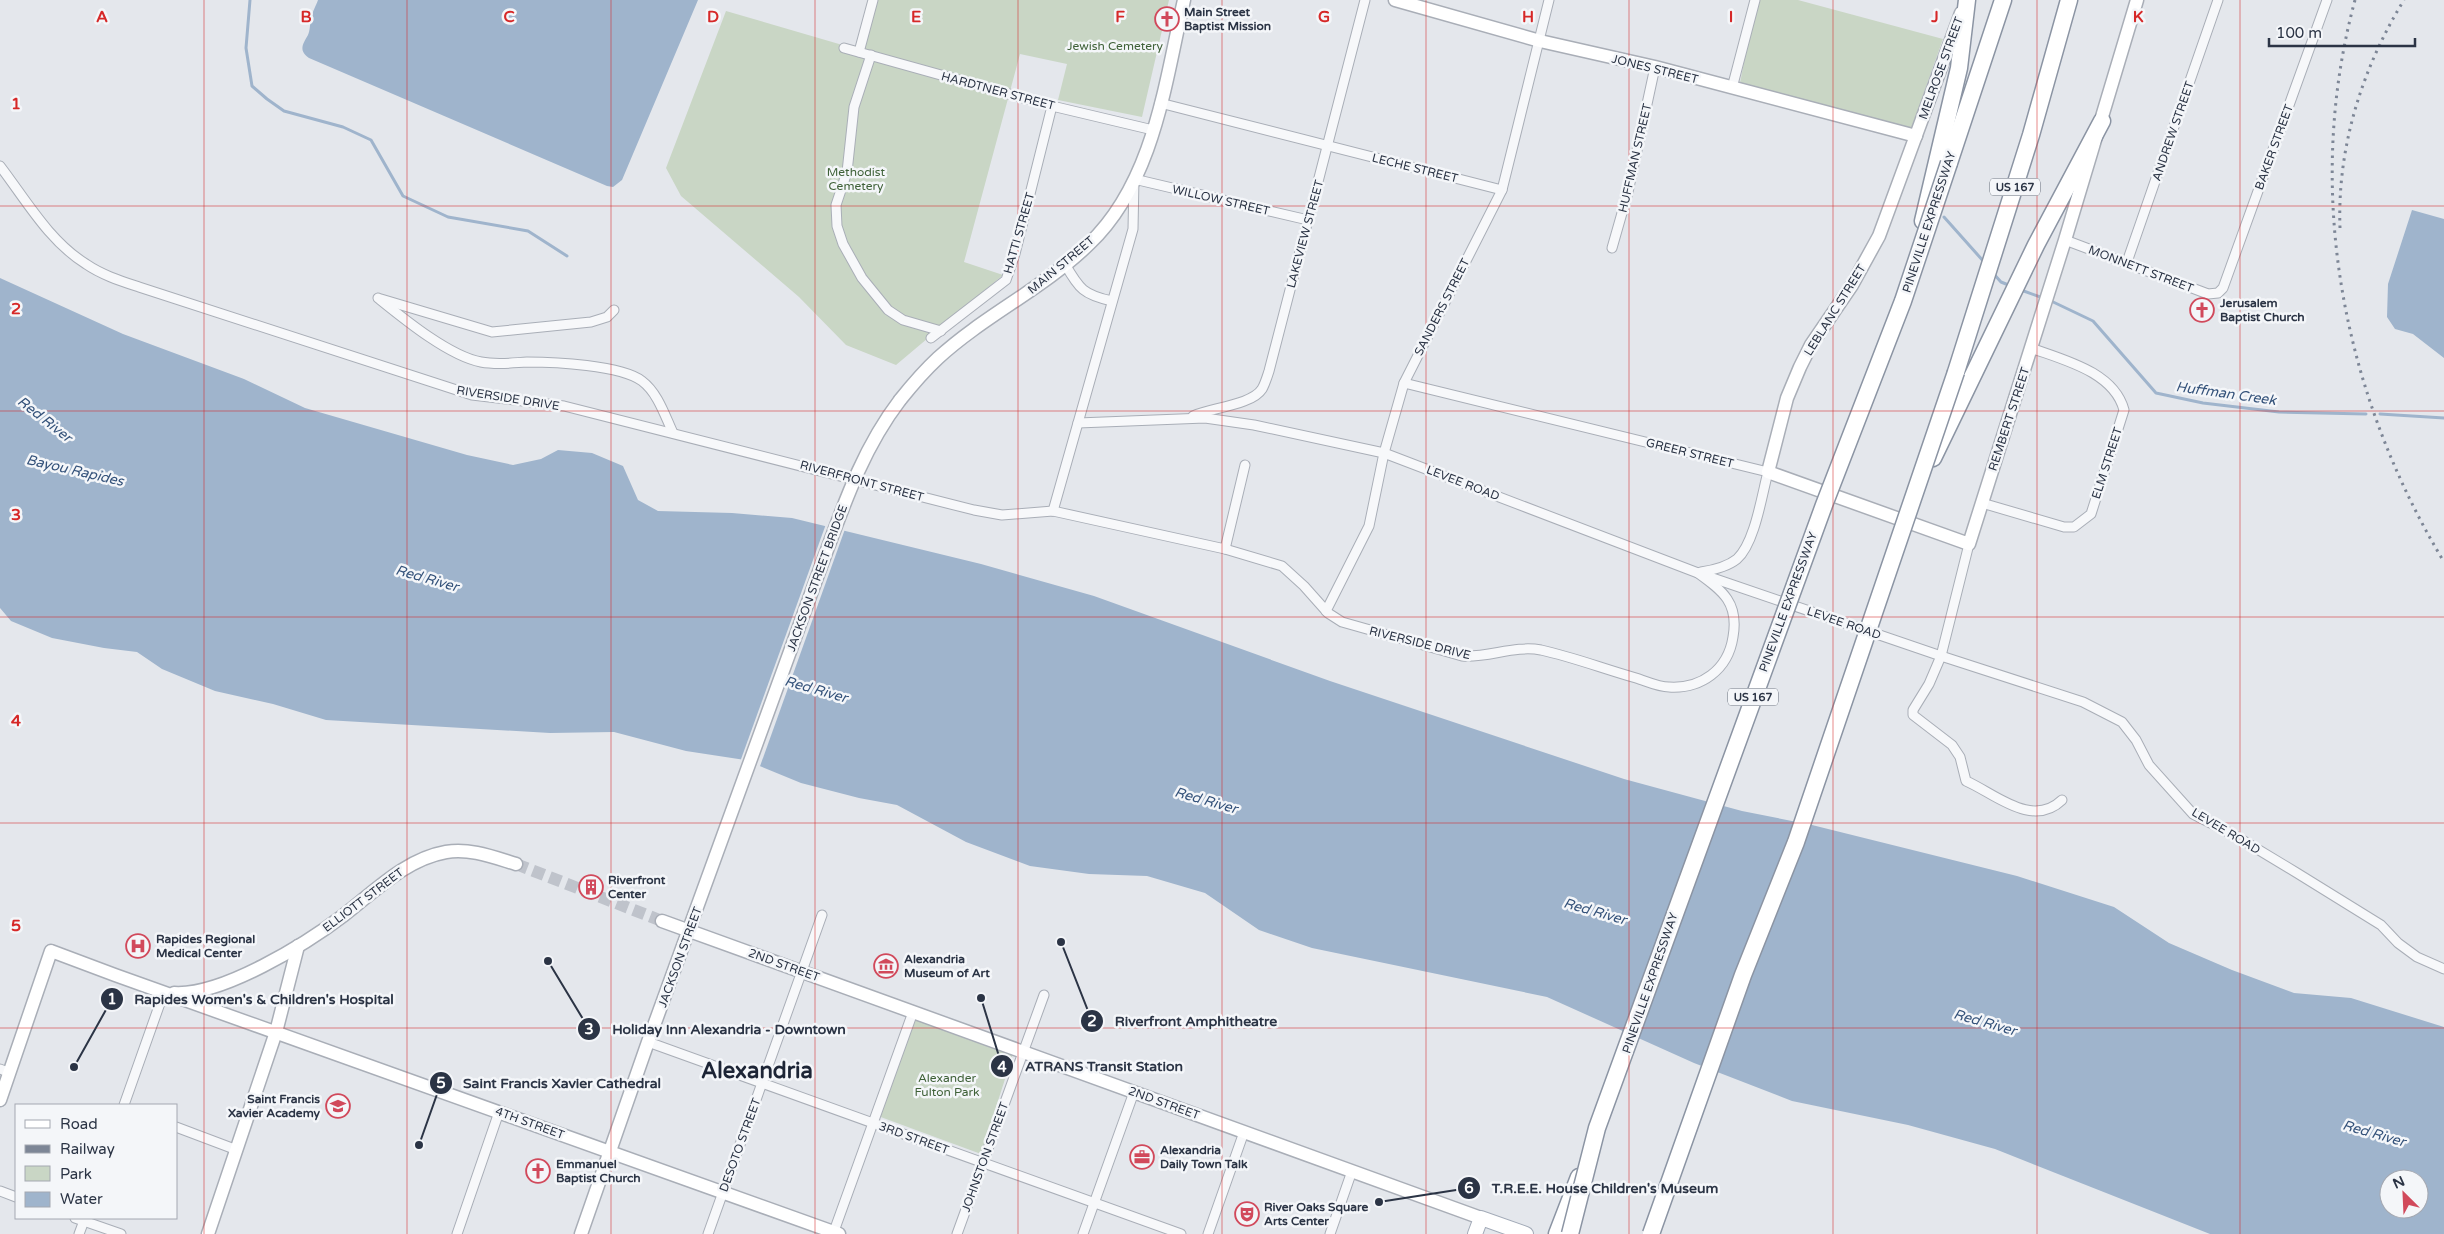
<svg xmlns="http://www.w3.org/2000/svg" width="2444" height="1234" font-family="'Varela Round',sans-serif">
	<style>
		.green { fill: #c9d6c5 }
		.water { fill: #9fb4cc; fill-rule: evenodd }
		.pier { fill: #e4e7ec }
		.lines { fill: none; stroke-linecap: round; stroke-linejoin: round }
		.stream { stroke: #9fb4cc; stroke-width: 3 }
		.secondary-tunnel { stroke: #bfc3cb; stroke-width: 12; stroke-dasharray: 12 6; stroke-linecap: butt }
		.street-casing { stroke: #a9aeb7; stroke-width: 11 }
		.secondary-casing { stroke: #a9aeb7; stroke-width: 15 }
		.primary-casing { stroke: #a3abb8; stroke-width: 16 }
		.highway-casing { stroke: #8b94a3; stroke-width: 19 }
		.street { stroke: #f7f8fa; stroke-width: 9 }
		.secondary { stroke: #fff; stroke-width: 12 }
		.primary { stroke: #fff; stroke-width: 14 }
		.highway { stroke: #fff; stroke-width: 16 }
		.rail { stroke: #7d8696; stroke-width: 3; stroke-dasharray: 2.5 5; stroke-linecap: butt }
		.secondary-bridge-casing { stroke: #a9aeb7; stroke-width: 15; stroke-linecap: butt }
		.highway-bridge-casing { stroke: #8b94a3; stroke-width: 19; stroke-linecap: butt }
		.secondary-bridge { stroke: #fff; stroke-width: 12 }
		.highway-bridge { stroke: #fff; stroke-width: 16 }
		.grid { fill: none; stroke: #d62828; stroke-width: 1; stroke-opacity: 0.55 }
		.labels { text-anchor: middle; stroke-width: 5; stroke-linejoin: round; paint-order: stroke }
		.shield { fill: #f4f6f9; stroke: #676e7b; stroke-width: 1 }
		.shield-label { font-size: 11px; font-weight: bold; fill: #2b3445 }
		.poi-label { font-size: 12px; font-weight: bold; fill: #2b3445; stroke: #f4f6f9; text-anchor: start }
		.park-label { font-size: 12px; fill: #3f6138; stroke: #f4f6f9 }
		.street-label { font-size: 12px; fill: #2b3445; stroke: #f4f6f9 }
		.water-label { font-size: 14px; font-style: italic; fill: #34527a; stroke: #f4f6f9 }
		.town-label { font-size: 22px; font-weight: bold; fill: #1d2536; stroke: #f4f6f9 }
		.grid-label { font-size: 16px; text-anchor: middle; font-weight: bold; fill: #d62828; stroke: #f4f6f9; stroke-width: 5; stroke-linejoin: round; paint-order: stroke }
		.leader { fill: none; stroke: #2b3445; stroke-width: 2 }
		.callout-dot { fill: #2b3445; stroke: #f4f6f9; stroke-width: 2 }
		.mark-label { font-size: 15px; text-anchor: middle; font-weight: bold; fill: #fff }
		.callout-label { font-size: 14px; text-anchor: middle; font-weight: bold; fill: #2b3445; stroke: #f4f6f9; stroke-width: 5; stroke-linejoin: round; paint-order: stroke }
	</style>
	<rect width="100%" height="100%" fill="#e4e7ec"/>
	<g class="green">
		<path d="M878 0H1169L1142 117 1058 100 1067 64 1020 54 964 262 1003 275 896 365 846 345 799 297 681 196 666 168 726 11 863 51Z"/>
		<path d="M1756 0H1798L1943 39 1911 129 1740 83Z"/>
		<path d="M914 1014 1014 1051 981 1154 878 1116Z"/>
	</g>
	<g class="water">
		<path d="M318 0H698L622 180 613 187 607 186 309 58C298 50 303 44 308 35 310 31 310 23 311 19 312 12 316 6 318 0Z"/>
		<path d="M2412 210 2444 219V358L2413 334 2395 329 2387 317 2388 284Z"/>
		<path d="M0 278 123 334 244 379 305 408 467 455 513 465 541 459 558 450 592 453 623 466 638 500 658 511 732 513 792 518 981 564 1094 596 1330 681 1624 779 1742 811 1812 825 2017 876 2114 907 2169 943 2232 970 2294 993 2351 998 2444 1027V1234H2210L1995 1149 1908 1125 1792 1101 1694 1063 1547 997 1312 948 1259 930 1205 893 1147 876 1089 874 1030 866 966 842 897 805 859 798 801 783 745 760 686 751 614 732 550 733 326 720 273 704 215 691 162 669 137 652 104 648 52 638 11 621 0 608ZM2389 1179H2419V1209H2389Z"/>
	</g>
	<path class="pier" d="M826 524 845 529 759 769 740 762Z"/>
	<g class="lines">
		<g class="stream">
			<path d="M250 0 246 48 252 86 267 99 284 111 343 127 371 140 403 196 448 217 528 231 567 256"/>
			<path d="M1944 217 1985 263"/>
			<path d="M1992 272 2001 282 2011 286"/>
			<path d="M2021 290 2043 298"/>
			<path d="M2049 300 2093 321 2156 393 2203 403 2279 412 2366 414"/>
			<path d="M2380 414 2444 418"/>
		</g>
		<path class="secondary-tunnel" d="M516 864 662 921"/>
		<g class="street-casing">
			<g id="street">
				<path d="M844 48 1052 106 1153 130"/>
				<path d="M859 52 873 0"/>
				<path d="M871 55 854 107 847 172 836 205 837 226 843 244 862 278 888 310 903 320 941 331"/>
				<path d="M1732 88 1755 0"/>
				<path d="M1160 103 1502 190"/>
				<path d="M0 166C26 200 49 241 86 264 102 275 121 281 139 287L472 395 564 406 974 510 1002 515 1053 511 1225 549 1282 566 1304 586 1328 613 1342 622 1462 656C1489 658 1514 645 1541 650 1573 657 1604 669 1636 678 1646 681 1658 687 1669 687 1701 689 1728 670 1733 637 1739 603 1723 591 1698 573"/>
				<path d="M2065 240 2208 294 2218 293 2223 288 2327 0"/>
				<path d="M1612 248 1628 192 1655 67"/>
				<path d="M2127 262 2218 0"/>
				<path d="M1065 264C1079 289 1084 295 1112 301"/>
				<path d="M378 298C404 319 449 356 481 362 497 365 511 363 527 362 554 362 621 365 642 381 658 393 665 416 673 433"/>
				<path d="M381 299 492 332 591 322 607 317 614 310"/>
				<path d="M931 338 1006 280 1015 254 1052 106"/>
				<path d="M1404 383 1768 472C1762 494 1755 543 1737 559 1727 567 1714 570 1701 572"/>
				<path d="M1193 416C1210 408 1252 405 1262 389 1265 384 1267 377 1269 371L1365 0"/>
				<path d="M1078 423 1205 418 1254 425 1384 453 1698 573 1941 656 2083 702 2122 722 2136 740 2149 765 2193 814 2234 835 2297 873 2381 925 2398 943 2417 957 2444 969"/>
				<path d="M1982 503 2064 527H2074L2091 514 2124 410C2114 372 2064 360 2031 348"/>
				<path d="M1053 511 1133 229 1134 179 1308 220"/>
				<path d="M1969 544 1941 656 1929 684 1913 710V715L1952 745 1960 757 1966 781C1994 793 2032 829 2062 800"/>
				<path d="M1225 549 1245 465"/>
				<path d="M1326 611 1369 526 1384 453 1404 383 1502 190 1549 0"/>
				<path d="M648 1042 1181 1234"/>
				<path d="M0 1069 10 1073"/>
				<path d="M124 1105 164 992"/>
				<path d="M176 1127 237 1150"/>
				<path d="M0 1191 16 1197"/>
				<path d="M75 1218 121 1234"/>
				<path d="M79 1234 85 1218"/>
				<path d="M457 1234 499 1112"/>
				<path d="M708 1234 822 915"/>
				<path d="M833 1234 913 1012"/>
				<path d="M957 1234 1044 995"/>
				<path d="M1083 1234 1134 1092"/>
				<path d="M1208 1234 1244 1132"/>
				<path d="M1330 1234 1352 1171"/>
			</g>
		</g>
		<g class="secondary-casing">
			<g id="secondary">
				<path d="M1395 0 1540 41 1655 67 1916 136"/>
				<path d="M1961 13 1879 236 1852 285 1811 345 1800 367 1787 398 1768 472 1969 544 2065 240 2137 0"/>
				<path d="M900 400C912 385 924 371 938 358 985 315 1044 288 1089 244 1154 182 1165 83 1184 0"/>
				<path d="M662 921 1481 1218"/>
				<path d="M174 993C222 996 306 944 344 915 375 891 406 859 446 852 470 848 493 857 516 864"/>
				<path d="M0 1100 51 951 115 975 839 1234"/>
				<path d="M208 1234 276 1032 298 946"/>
				<path d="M581 1234 648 1042 820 569"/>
			</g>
		</g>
		<g class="primary-casing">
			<path id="primary" d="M1475 1234 1481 1218 1526 1234"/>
		</g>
		<g class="highway-casing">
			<g id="highway">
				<path d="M1949 163 2003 0"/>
				<path d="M1923 221 1959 68 1967 0"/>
				<path d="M1956 372 2031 135 2069 0"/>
				<path d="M1933 458 2036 245 2102 121"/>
				<path d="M1557 1234 1579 1177"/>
			</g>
		</g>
		<use href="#street" class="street"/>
		<use href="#secondary" class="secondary"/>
		<use href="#primary" class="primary"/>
		<use href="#highway" class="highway"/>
		<g class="rail">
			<path d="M2355 0C2303 192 2343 394 2444 562"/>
			<path d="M2340 228C2337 148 2362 68 2404 0"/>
		</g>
		<g class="secondary-bridge-casing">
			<path id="secondary-bridge" d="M820 569C842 510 861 451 900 400"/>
		</g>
		<g class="highway-bridge-casing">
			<g id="highway-bridge">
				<path d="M1570 1234 1597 1128 1824 505 1903 301 1949 163"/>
				<path d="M1651 1234 1743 975 1796 842 1956 372"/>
			</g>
		</g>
		<use href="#secondary-bridge" class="secondary-bridge"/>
		<use href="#highway-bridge" class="highway-bridge"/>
	</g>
	<path class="grid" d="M204 0V1234M407 0V1234M611 0V1234M815 0V1234M1018 0V1234M1222 0V1234M1426 0V1234M1629 0V1234M1833 0V1234M2037 0V1234M2240 0V1234M0 206H2444M0 411H2444M0 617H2444M0 823H2444M0 1028H2444"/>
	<defs>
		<g id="church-ring" transform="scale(1.25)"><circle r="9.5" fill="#f4f6f9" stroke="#d1495b" stroke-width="1.5"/><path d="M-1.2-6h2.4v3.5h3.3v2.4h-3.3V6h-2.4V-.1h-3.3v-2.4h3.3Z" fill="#d1495b"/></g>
		<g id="building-ring" transform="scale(1.25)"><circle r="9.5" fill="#f4f6f9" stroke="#d1495b" stroke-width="1.5"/><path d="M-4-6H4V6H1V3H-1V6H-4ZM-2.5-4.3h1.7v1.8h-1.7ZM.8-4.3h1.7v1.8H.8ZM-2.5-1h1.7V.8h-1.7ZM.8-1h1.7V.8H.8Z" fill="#d1495b"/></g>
		<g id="hospital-ring" transform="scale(1.25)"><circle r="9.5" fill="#f4f6f9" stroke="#d1495b" stroke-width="1.5"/><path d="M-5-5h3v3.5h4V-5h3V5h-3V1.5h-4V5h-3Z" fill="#d1495b"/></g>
		<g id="museum-ring" transform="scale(1.25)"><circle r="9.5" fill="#f4f6f9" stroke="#d1495b" stroke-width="1.5"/><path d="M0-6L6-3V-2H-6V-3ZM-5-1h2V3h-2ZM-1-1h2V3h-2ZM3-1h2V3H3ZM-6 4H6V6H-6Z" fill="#d1495b"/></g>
		<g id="school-ring" transform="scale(1.25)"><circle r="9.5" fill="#f4f6f9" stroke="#d1495b" stroke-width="1.5"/><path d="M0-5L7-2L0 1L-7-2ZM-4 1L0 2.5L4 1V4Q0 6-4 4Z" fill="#d1495b"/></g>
		<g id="office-ring" transform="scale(1.25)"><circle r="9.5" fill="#f4f6f9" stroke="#d1495b" stroke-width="1.5"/><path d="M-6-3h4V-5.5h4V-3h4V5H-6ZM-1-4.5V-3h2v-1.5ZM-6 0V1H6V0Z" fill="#d1495b"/></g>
		<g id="theatre-ring" transform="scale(1.25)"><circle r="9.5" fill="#f4f6f9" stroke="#d1495b" stroke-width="1.5"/><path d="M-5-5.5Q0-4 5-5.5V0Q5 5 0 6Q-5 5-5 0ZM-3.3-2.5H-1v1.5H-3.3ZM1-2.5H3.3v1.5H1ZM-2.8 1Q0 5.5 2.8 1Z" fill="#d1495b"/></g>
	</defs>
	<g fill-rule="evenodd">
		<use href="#church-ring" x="1167" y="19"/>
		<use href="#church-ring" x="2202" y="310"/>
		<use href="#building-ring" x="591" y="887"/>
		<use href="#hospital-ring" x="138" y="946"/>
		<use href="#museum-ring" x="886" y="966"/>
		<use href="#school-ring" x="338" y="1106"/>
		<use href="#office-ring" x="1142" y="1157"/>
		<use href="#church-ring" x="538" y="1171"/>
		<use href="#theatre-ring" x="1247" y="1214"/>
	</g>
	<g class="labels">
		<g class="shield">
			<rect x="1990" y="178.5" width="50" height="17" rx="4"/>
			<rect x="1728" y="688.5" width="50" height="17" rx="4"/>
		</g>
		<g class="shield-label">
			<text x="2015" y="191">US 167</text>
			<text x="1753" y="701">US 167</text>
		</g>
		<g class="poi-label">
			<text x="1184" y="16">Main Street<tspan x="1184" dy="14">Baptist Mission</tspan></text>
			<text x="2220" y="307">Jerusalem<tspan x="2220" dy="14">Baptist Church</tspan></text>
			<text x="608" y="884">Riverfront<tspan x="608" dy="14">Center</tspan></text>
			<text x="156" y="943">Rapides Regional<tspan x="156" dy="14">Medical Center</tspan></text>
			<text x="904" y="963">Alexandria<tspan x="904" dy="14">Museum of Art</tspan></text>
			<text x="320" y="1103" text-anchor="end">Saint Francis<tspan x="320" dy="14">Xavier Academy</tspan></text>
			<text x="1160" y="1154">Alexandria<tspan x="1160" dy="14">Daily Town Talk</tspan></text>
			<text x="556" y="1168">Emmanuel<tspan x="556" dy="14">Baptist Church</tspan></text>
			<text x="1264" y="1211">River Oaks Square<tspan x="1264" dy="14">Arts Center</tspan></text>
		</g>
		<g class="park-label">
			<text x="1115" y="50">Jewish Cemetery</text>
			<text x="856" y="176">Methodist<tspan x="856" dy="14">Cemetery</tspan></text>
			<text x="947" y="1082">Alexander<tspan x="947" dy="14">Fulton Park</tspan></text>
		</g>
		<g class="street-label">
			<text transform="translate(1941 68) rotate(-70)" y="4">MELROSE STREET</text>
			<text transform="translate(1655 69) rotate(14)" y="4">JONES STREET</text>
			<text transform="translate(998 91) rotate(15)" y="4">HARDTNER STREET</text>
			<text transform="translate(2173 131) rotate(-71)" y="4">ANDREW STREET</text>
			<text transform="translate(2274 147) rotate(-70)" y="4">BAKER STREET</text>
			<text transform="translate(1635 158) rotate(-77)" y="4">HUFFMAN STREET</text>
			<text transform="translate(1415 168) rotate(14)" y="4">LECHE STREET</text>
			<text transform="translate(1221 200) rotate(13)" y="4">WILLOW STREET</text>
			<text transform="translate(1929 222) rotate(-72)" y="4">PINEVILLE EXPRESSWAY</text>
			<text transform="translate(1019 233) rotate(-74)" y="4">HATTI STREET</text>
			<text transform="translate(1305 234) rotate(-75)" y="4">LAKEVIEW STREET</text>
			<text transform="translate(1061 265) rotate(-40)" y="4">MAIN STREET</text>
			<text transform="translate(2141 269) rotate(21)" y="4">MONNETT STREET</text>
			<text transform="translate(1442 307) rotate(-63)" y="4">SANDERS STREET</text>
			<text transform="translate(1835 310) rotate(-58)" y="4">LEBLANC STREET</text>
			<text transform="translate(508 398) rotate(9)" y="4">RIVERSIDE DRIVE</text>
			<text transform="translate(2009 419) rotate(-72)" y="4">REMBERT STREET</text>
			<text transform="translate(1690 453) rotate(14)" y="4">GREER STREET</text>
			<text transform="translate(2107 463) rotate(-72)" y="4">ELM STREET</text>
			<text transform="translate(862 481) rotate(15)" y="4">RIVERFRONT STREET</text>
			<text transform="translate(1463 483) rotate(21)" y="4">LEVEE ROAD</text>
			<text transform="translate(817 578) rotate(-70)" y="4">JACKSON STREET BRIDGE</text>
			<text transform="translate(1788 602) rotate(-70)" y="4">PINEVILLE EXPRESSWAY</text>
			<text transform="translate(1844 623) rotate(19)" y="4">LEVEE ROAD</text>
			<text transform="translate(1420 643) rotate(14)" y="4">RIVERSIDE DRIVE</text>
			<text transform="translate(2226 831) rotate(31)" y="4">LEVEE ROAD</text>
			<text transform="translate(363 900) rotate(-37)" y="4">ELLIOTT STREET</text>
			<text transform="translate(680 957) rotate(-70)" y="4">JACKSON STREET</text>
			<text transform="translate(784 965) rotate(20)" y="4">2ND STREET</text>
			<text transform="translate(1650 983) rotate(-71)" y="4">PINEVILLE EXPRESSWAY</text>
			<text transform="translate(1164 1103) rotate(20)" y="4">2ND STREET</text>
			<text transform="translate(530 1123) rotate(20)" y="4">4TH STREET</text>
			<text transform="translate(914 1138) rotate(20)" y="4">3RD STREET</text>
			<text transform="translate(740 1145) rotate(-70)" y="4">DESOTO STREET</text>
			<text transform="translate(985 1157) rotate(-70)" y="4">JOHNSTON STREET</text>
		</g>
		<g class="water-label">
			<text transform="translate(2226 393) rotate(8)" y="5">Huffman Creek</text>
			<text transform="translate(45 419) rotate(38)" y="5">Red River</text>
			<text transform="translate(75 470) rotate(13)" y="5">Bayou Rapides</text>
			<text transform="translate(427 578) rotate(16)" y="5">Red River</text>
			<text transform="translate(816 689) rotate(16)" y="5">Red River</text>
			<text transform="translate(1206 800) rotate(16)" y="5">Red River</text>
			<text transform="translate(1595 911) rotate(16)" y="5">Red River</text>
			<text transform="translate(1985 1022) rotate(16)" y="5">Red River</text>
			<text transform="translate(2374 1133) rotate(16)" y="5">Red River</text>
		</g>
		<g class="town-label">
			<text x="757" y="1078">Alexandria</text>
		</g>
	</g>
	<g class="grid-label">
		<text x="102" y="22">A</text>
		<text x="306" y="22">B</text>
		<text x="509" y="22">C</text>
		<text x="713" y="22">D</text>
		<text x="916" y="22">E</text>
		<text x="1120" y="22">F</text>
		<text x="1324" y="22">G</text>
		<text x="1528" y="22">H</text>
		<text x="1731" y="22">I</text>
		<text x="1935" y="22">J</text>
		<text x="2138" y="22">K</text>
		<text x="16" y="109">1</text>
		<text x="16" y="314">2</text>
		<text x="16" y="520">3</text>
		<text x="16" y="726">4</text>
		<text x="16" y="931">5</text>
	</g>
	<path class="leader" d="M74 1067L112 999M1061 942L1092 1021M548 961L589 1029M981 998L1002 1066M419 1145L441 1083M1379 1202L1469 1188"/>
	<g class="callout-dot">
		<circle cx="74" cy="1067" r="5"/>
		<circle cx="1061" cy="942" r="5"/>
		<circle cx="548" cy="961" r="5"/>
		<circle cx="981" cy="998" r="5"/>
		<circle cx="419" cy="1145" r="5"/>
		<circle cx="1379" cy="1202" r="5"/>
		<circle cx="112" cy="999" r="12"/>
		<circle cx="1092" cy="1021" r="12"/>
		<circle cx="589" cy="1029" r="12"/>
		<circle cx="1002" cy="1066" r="12"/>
		<circle cx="441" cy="1083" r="12"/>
		<circle cx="1469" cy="1188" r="12"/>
	</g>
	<g class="mark-label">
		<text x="112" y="1004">1</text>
		<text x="1092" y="1026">2</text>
		<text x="589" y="1034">3</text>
		<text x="1002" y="1072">4</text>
		<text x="441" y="1088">5</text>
		<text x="1469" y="1193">6</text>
	</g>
	<g class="callout-label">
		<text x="264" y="1004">Rapides Women's &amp; Children's Hospital</text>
		<text x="1196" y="1026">Riverfront Amphitheatre</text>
		<text x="729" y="1034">Holiday Inn Alexandria - Downtown</text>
		<text x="1104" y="1071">ATRANS Transit Station</text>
		<text x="562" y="1088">Saint Francis Xavier Cathedral</text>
		<text x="1605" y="1193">T.R.E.E. House Children's Museum</text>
	</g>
	<rect x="15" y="1104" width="162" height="115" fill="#f4f6f9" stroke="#a4a8b1"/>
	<rect x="25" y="1120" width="25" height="8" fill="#ffffff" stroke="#a4a8b1"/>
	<text x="60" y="1129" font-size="15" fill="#2b3445">Road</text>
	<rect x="25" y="1145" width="25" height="8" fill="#7d8696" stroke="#a4a8b1"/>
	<text x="60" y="1154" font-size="15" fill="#2b3445">Railway</text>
	<rect x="25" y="1166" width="25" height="15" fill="#c9d6c5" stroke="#a4a8b1"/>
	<text x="60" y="1179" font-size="15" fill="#2b3445">Park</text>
	<rect x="25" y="1192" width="25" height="15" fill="#9fb4cc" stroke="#a4a8b1"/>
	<text x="60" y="1204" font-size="15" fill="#2b3445">Water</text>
	<g transform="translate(2404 1194) rotate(336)"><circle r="24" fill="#f4f6f9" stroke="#a4a8b1"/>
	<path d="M0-4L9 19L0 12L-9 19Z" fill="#d1495b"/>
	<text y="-8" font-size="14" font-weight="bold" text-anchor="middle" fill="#2b3445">N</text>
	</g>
	<path d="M2269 38v8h146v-8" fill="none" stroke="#2b3445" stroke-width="2.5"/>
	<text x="2276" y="38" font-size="15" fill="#2b3445" stroke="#f4f6f9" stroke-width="4" paint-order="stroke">100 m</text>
</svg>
